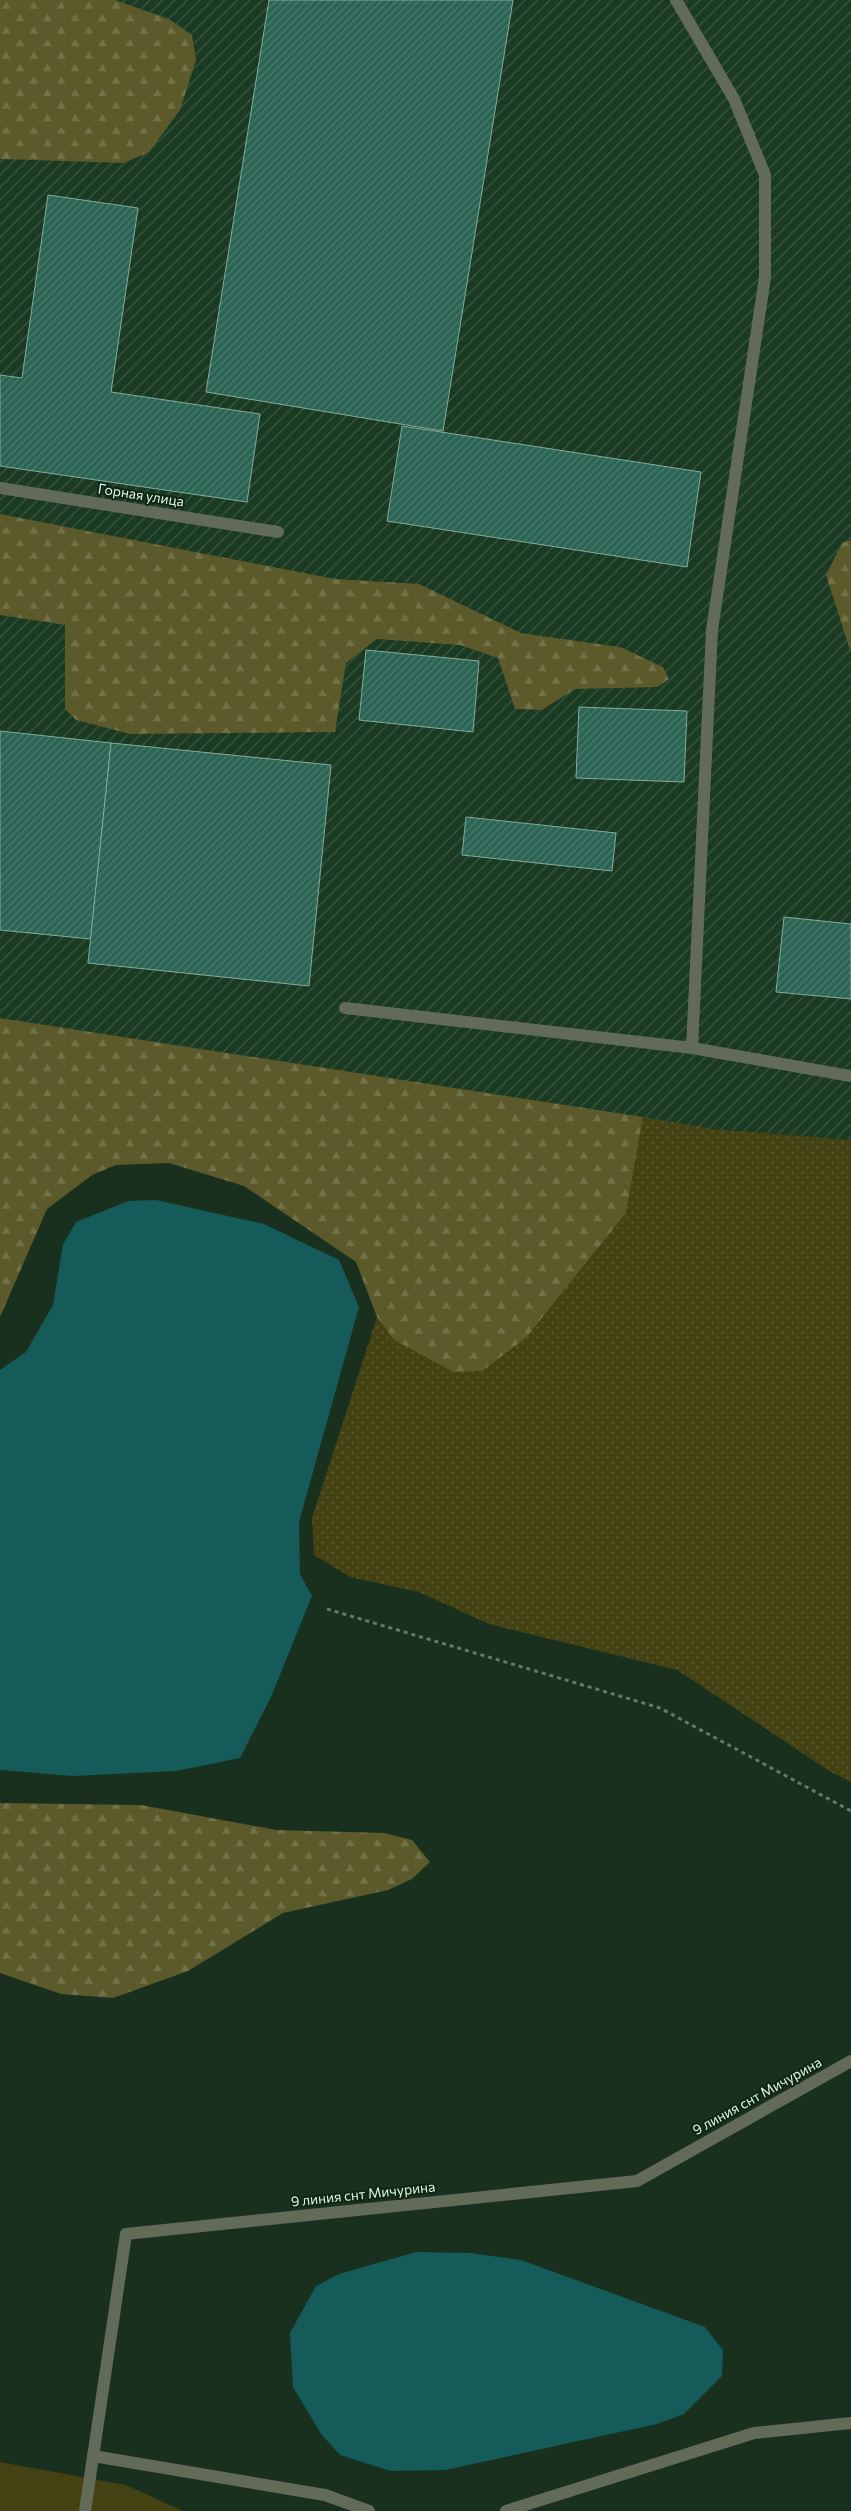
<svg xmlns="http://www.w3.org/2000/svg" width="851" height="2511" font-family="Commissioner,sans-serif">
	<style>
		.industrial { fill: url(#industrial-furrows) }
		.grass { fill: url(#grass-dots) }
		.forest { fill: url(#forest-firs) }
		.green { fill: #444113 }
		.water { fill: #145b5a }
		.building { fill: url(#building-hatch); stroke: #85ab9d }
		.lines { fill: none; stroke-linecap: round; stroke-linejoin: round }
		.path { stroke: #657969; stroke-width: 3; stroke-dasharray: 4 4; stroke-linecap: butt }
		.minor { stroke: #626b58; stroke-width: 12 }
		.labels { text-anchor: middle; stroke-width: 4; stroke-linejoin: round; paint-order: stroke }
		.street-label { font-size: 14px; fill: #e5f3e7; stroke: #0e2614 }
	</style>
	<defs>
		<pattern id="industrial-furrows" width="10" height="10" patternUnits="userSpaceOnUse" patternTransform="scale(1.25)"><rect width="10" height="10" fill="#1b3a22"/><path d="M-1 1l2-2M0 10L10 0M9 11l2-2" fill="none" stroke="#3c5742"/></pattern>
		<pattern id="grass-dots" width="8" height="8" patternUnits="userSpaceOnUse" patternTransform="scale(1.25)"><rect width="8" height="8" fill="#444113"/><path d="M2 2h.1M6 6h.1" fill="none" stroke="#5f5d35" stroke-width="1.8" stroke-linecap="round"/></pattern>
		<pattern id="forest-firs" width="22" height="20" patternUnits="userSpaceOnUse" patternTransform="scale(1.25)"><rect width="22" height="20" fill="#5c592a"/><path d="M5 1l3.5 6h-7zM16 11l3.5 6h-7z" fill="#737149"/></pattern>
		<pattern id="building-hatch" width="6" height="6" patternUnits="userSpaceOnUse" patternTransform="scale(1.25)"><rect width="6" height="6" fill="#2b6454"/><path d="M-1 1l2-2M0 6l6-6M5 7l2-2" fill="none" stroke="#4a7b6d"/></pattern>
	</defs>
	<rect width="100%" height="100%" fill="#18301d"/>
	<path class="industrial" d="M0 0H851V1140L714 1129 0 1018Z"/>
	<path class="grass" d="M643 1117 714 1129 851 1140V1782L831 1772 677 1670 489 1624 419 1592 350 1577 314 1555 312 1518 377 1317 394 1340 482 1371 526 1338 626 1213Z"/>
	<g class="forest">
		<path d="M0 0H115L169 19 192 35 196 60 180 110 149 152 124 163 0 159Z"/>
		<path d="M0 514 335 579 419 584 521 633 620 647 663 667 669 679 657 687 575 689 542 710 515 709 498 658 460 645 377 639 346 663 335 732 130 734 76 720 65 709V625L0 615Z"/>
		<path d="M851 540V653L826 575 842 543Z"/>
		<path d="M0 1018 643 1117 626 1213 526 1338 482 1371 454 1372 394 1340 377 1317 356 1262 244 1186 169 1163 116 1165 92 1175 47 1209 0 1317Z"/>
		<path d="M0 1803 141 1805 277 1830 384 1833 412 1840 430 1862 412 1879 388 1890 283 1913 188 1971 113 1998 61 1994 0 1973Z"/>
	</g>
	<path class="green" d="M0 2462 126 2485 183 2511H0Z"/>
	<g class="water">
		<path d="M156 1200 264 1224 339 1260 359 1307 299 1522 300 1574 312 1596 271 1697 240 1758 177 1771 73 1776 0 1770V1370L26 1352 53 1305 63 1244 76 1222 128 1201Z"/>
		<path d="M416 2252 470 2253 521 2260 705 2327 723 2350 722 2376 684 2414 657 2424 445 2470 391 2471 340 2455 321 2434 293 2387 290 2333 316 2286 339 2274Z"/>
	</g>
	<g class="building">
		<path d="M269 0H513L443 431 206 392Z"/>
		<path d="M48 195 138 208 111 392 260 414 247 502 0 466V375L22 378Z"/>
		<path d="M402 426 701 472 687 567 387 521Z"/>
		<path d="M366 650 479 661 473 732 359 720Z"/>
		<path d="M579 707 687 711 684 782 576 778Z"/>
		<path d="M0 731 111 743 91 939 0 930Z"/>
		<path d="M111 743 331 765 309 986 88 963Z"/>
		<path d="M466 817 616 833 612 871 462 855Z"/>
		<path d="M784 917 851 924V999L776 992Z"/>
	</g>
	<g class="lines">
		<path class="path" d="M327 1609 660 1708 851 1811"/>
		<g class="minor">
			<path d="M676 0 734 99 765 175V277L712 630 692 1048"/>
			<path d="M0 488 278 532"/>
			<path d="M345 1008 692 1048 851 1076"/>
			<path d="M93 2456 325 2495 369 2511"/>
			<path d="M85 2511 126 2234 637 2181 851 2061"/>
			<path d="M506 2511 754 2433 851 2423"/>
		</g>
	</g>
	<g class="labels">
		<g class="street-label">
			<text transform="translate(141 495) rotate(9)" y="5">Горная улица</text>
			<text transform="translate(757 2096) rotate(-29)" y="5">9 линия снт Мичурина</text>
			<text transform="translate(363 2194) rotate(-6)" y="5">9 линия снт Мичурина</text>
		</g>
	</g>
</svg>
